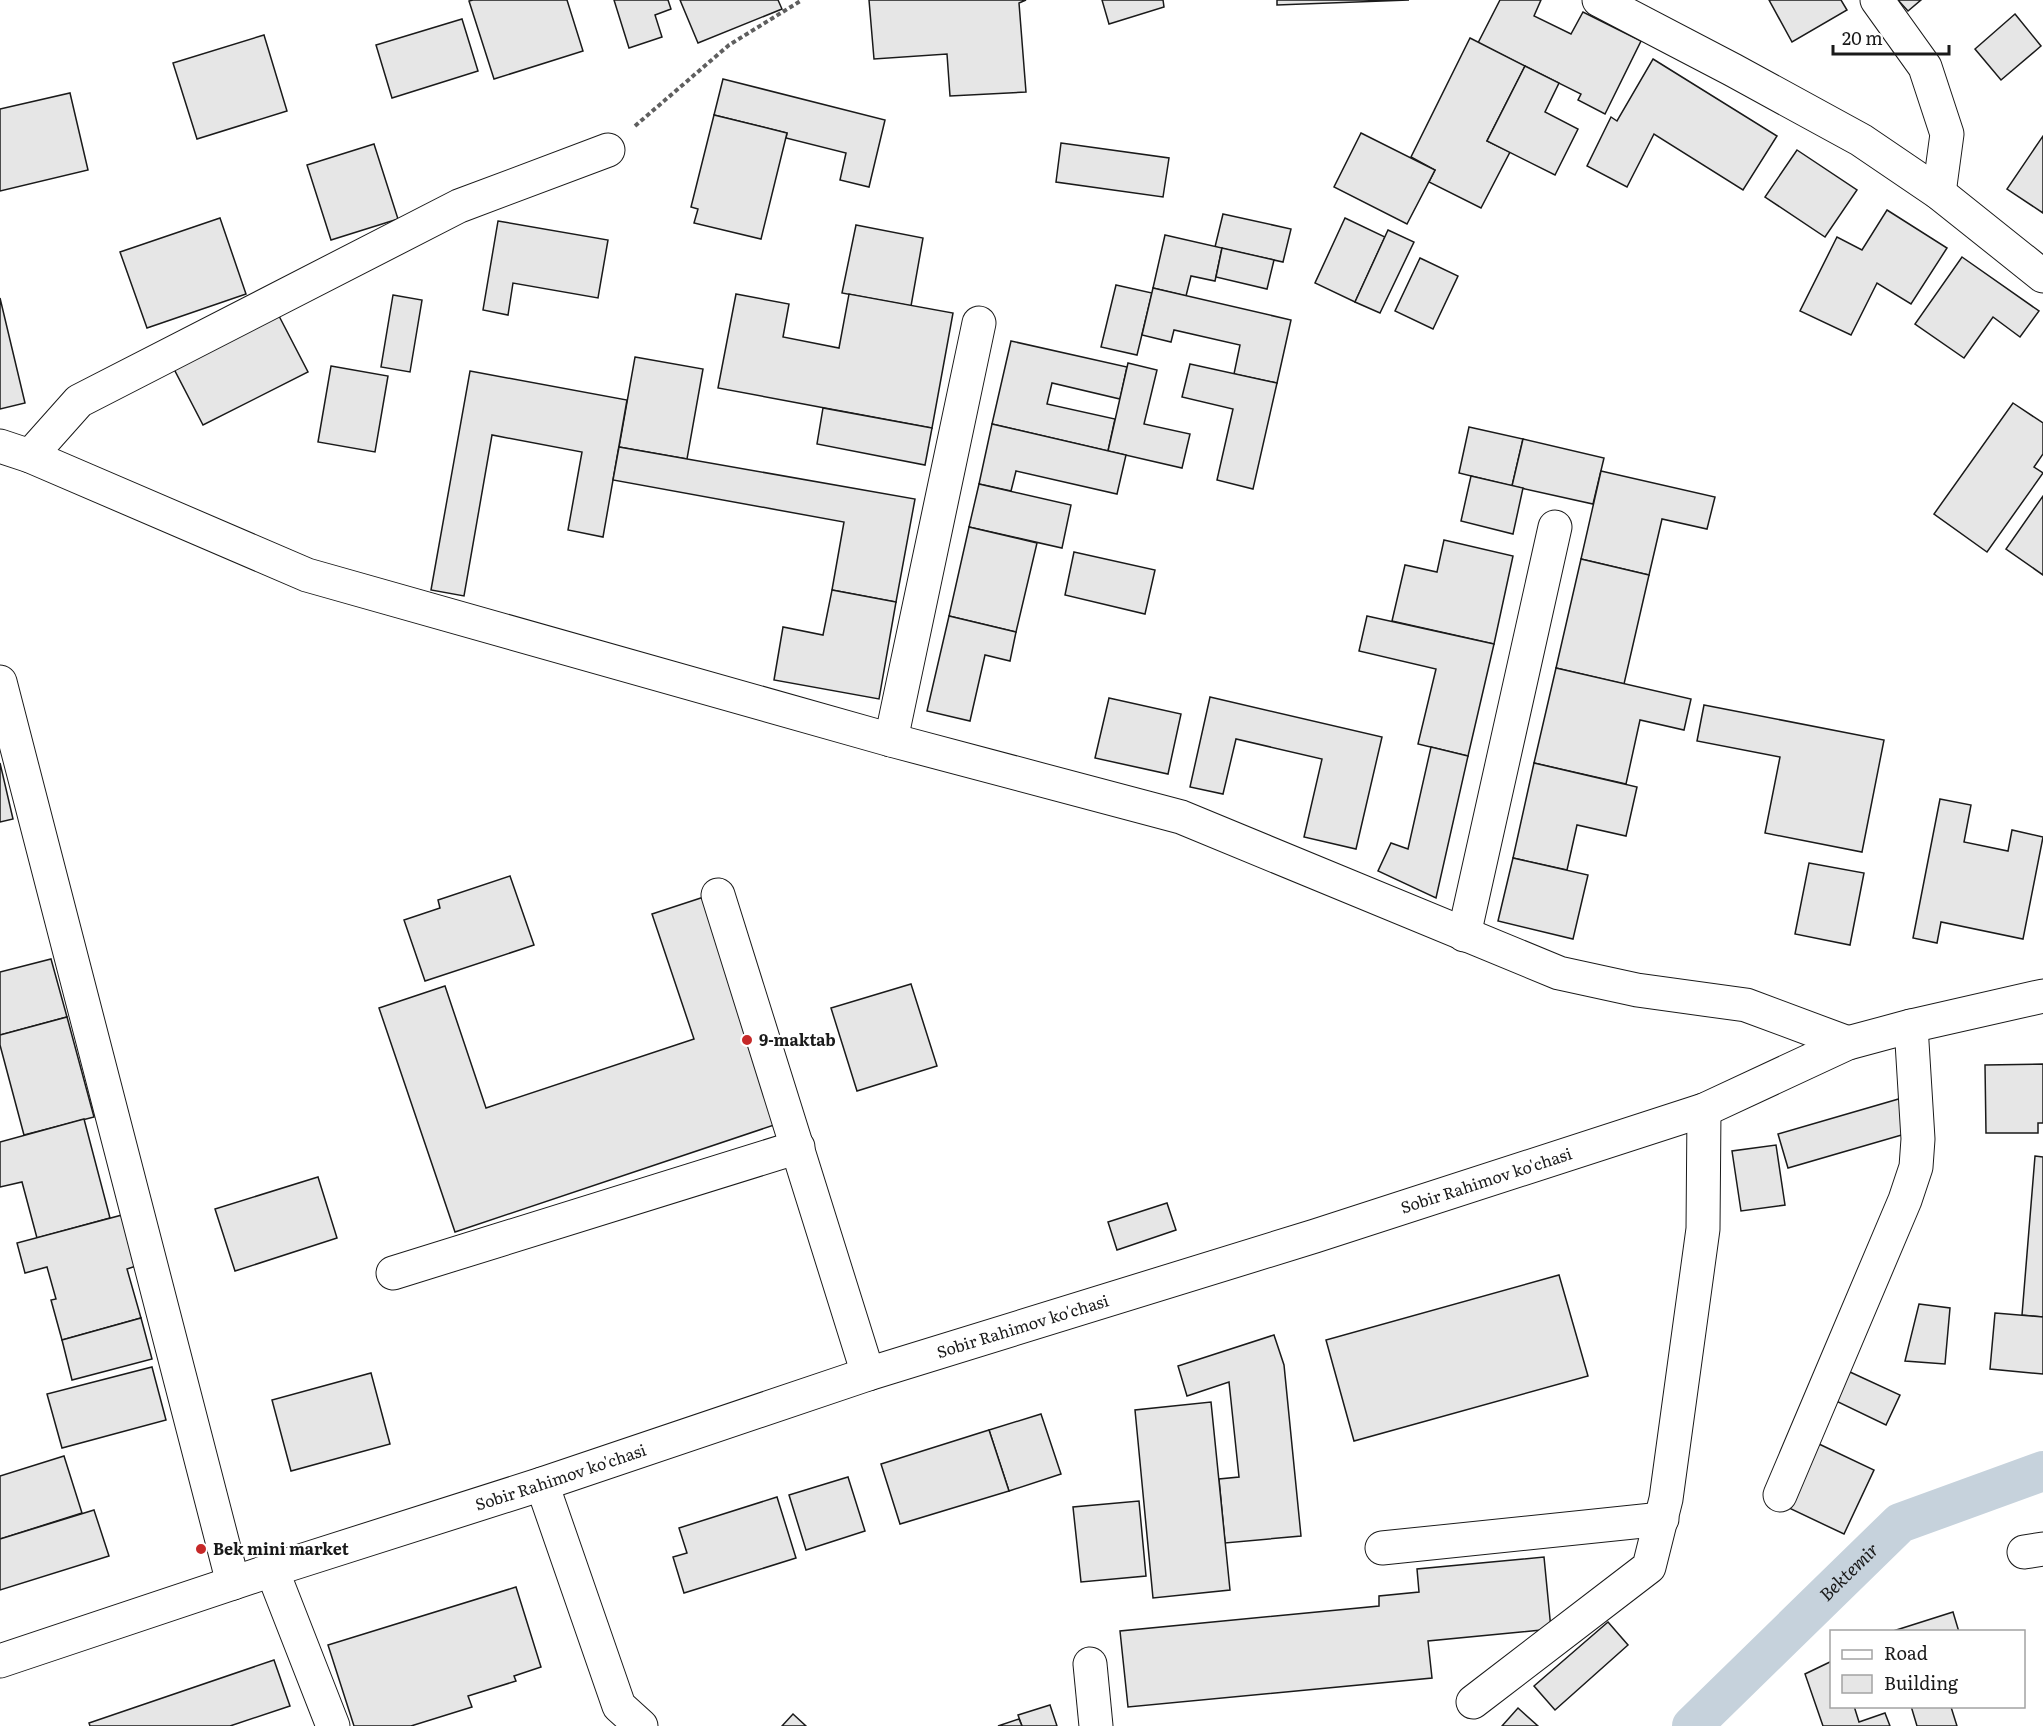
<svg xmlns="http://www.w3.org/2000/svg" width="2043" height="1726" font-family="Literata,serif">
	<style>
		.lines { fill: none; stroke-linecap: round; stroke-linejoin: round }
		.canal { stroke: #c6d2dc; stroke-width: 40 }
		.building { fill: #e6e6e6; stroke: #1a1a1a; stroke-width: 1.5 }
		.minor-casing { stroke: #1a1a1a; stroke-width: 35 }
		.path { stroke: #5f5f5f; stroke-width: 4; stroke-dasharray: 4.5 3; stroke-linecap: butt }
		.minor { stroke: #fff; stroke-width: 33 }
		.poi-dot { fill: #c62828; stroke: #fff; stroke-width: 2 }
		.labels { text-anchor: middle; stroke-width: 4.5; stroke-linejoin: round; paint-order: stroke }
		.poi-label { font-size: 16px; font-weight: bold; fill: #1a1a1a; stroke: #fff; text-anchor: start }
		.street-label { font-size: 16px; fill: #1a1a1a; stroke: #fff }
		.water-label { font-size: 18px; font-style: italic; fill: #1a1a1a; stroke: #fff }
	</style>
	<rect width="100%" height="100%" fill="#fff"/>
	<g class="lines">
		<path class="canal" id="s1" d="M1692 1726 1900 1523 2043 1471"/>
	</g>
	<g class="building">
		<path d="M473 0H567L583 51 494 79 469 1Z"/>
		<path d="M614 0H668L671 9 655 15 662 37 629 48Z"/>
		<path d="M680 0H778L782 9 698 43Z"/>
		<path d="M869 0H1026L1019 3 1026 92 950 96 947 54 874 59Z"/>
		<path d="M1102 0H1163L1164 7 1109 24Z"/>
		<path d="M1277 0H1409L1277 5Z"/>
		<path d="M1500 0H1541L1534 16 1571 34 1583 12 1641 41 1605 114 1578 100 1581 94 1478 43Z"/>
		<path d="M1769 0H1841L1847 10 1792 42Z"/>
		<path d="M1898 0H1921L1908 11Z"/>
		<path d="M2015 14 2041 46 2001 80 1975 49Z"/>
		<path d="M462 19 478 71 392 98 376 45Z"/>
		<path d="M264 35 287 111 197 139 173 63Z"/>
		<path d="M1470 38 1525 66 1487 141 1510 152 1481 208 1429 182 1435 170 1411 157Z"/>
		<path d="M1653 59 1777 136 1743 190 1654 134 1627 187 1587 166 1611 117 1617 121Z"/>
		<path d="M1525 66 1559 83 1545 112 1578 129 1555 175 1487 141Z"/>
		<path d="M723 79 885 120 869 187 840 180 846 153 786 138 787 133 714 115Z"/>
		<path d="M70 93 88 170 0 191V109Z"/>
		<path d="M714 115 787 133 761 239 694 223 698 209 691 207Z"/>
		<path d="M1361 133 1435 170 1407 224 1334 187Z"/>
		<path d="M2043 136V213L2007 189Z"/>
		<path d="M1061 143 1169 158 1163 197 1056 182Z"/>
		<path d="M374 144 398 219 331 240 307 165Z"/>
		<path d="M1797 150 1857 190 1825 237 1765 197Z"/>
		<path d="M1887 210 1947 248 1911 304 1877 283 1851 335 1800 311 1837 237 1862 250Z"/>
		<path d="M1223 214 1291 229 1283 262 1215 247Z"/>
		<path d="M220 218 246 294 147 328 120 252Z"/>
		<path d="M1345 218 1385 237 1355 302 1315 283Z"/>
		<path d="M498 221 608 240 598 298 513 283 508 315 483 310Z"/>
		<path d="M856 225 923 238 911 306 842 293Z"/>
		<path d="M1388 230 1414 242 1380 313 1355 302Z"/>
		<path d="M1165 235 1222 248 1215 281 1191 276 1186 296 1153 288Z"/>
		<path d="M1222 248 1274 260 1267 289 1216 277Z"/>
		<path d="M1962 257 2039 311 2020 337 1993 317 1964 358 1915 324Z"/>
		<path d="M1420 258 1458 276 1433 329 1395 311Z"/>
		<path d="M1116 285 1152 293 1137 355 1101 347Z"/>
		<path d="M1153 288 1291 320 1277 383 1234 374 1240 345 1174 330 1171 342 1142 335Z"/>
		<path d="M736 294 789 304 783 337 839 348 849 294 953 313 932 428 718 388Z"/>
		<path d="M393 295 422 300 410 372 381 367Z"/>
		<path d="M0 298 25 403 0 409Z"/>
		<path d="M279 316 308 372 203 425 174 369Z"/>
		<path d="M1011 341 1127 367 1120 399 1052 383 1047 404 1115 419 1108 451 992 424Z"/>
		<path d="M635 357 703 369 687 459 619 447Z"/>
		<path d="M1128 363 1157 370 1144 424 1190 434 1182 468 1108 451Z"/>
		<path d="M1190 364 1277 383 1253 489 1217 480 1233 409 1182 397Z"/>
		<path d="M331 366 388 376 375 452 318 442Z"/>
		<path d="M470 371 627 400 603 537 568 530 582 452 492 435 464 596 431 590Z"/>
		<path d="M2013 403 2043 423V454L2034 467 2043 473 1987 552 1934 514Z"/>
		<path d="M823 408 932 428 925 465 817 444Z"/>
		<path d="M992 424 1126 455 1117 494 1016 471 1011 491 979 484Z"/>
		<path d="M1469 427 1523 439 1512 486 1459 473Z"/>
		<path d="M1523 439 1604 458 1593 504 1512 486Z"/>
		<path d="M619 447 915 499 896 602 832 590 844 522 613 480Z"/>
		<path d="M1601 471 1715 497 1707 529 1662 519 1649 575 1581 559Z"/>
		<path d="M1471 476 1523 488 1513 534 1461 521Z"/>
		<path d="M979 484 1071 505 1062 548 969 527Z"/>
		<path d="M2043 496V575L2006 549Z"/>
		<path d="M969 527 1037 543 1016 632 949 616Z"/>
		<path d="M1444 540 1513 556 1494 644 1392 621 1405 565 1437 572Z"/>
		<path d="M1074 552 1155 570 1145 614 1065 595Z"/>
		<path d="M1581 559 1649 575 1624 684 1556 668Z"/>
		<path d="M832 590 896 602 879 699 774 680 783 627 823 635Z"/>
		<path d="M949 616 1016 632 1010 661 985 655 970 721 927 711Z"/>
		<path d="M1367 616 1494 644 1468 756 1418 744 1436 669 1359 651Z"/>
		<path d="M1556 668 1691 699 1684 730 1640 720 1626 784 1534 763Z"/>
		<path d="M1210 697 1382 737 1356 849 1304 837 1322 759 1236 739 1223 794 1190 787Z"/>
		<path d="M1109 698 1181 714 1168 774 1095 758Z"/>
		<path d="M1704 705 1884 740 1862 852 1765 833 1780 757 1697 741Z"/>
		<path d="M1431 747 1468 756 1436 898 1378 871 1391 843 1408 849Z"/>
		<path d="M0 763 13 819 0 822Z"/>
		<path d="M1534 763 1637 787 1626 836 1577 825 1567 870 1513 858Z"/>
		<path d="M1940 799 1971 805 1964 842 2008 851 2012 830 2043 837 2023 939 1941 922 1937 943 1913 938Z"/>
		<path d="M1513 858 1588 875 1573 939 1498 921Z"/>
		<path d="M1809 863 1864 873 1850 945 1795 934Z"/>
		<path d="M510 876 534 945 425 981 404 920 440 908 438 900Z"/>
		<path d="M713 894 789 1120 455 1232 379 1008 445 986 486 1108 694 1039 652 914Z"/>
		<path d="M51 959 67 1017 0 1035V972Z"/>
		<path d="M911 984 937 1066 857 1091 831 1008Z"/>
		<path d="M67 1017 94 1117 24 1135 0 1045V1035Z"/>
		<path d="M2043 1064V1123H2038V1133H1986L1985 1065Z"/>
		<path d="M1902 1098 1912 1132 1788 1168 1778 1134Z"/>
		<path d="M84 1119 110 1218 37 1238 22 1182 0 1187V1142Z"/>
		<path d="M1776 1145 1785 1205 1741 1211 1732 1151Z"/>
		<path d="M2035 1156 2043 1157V1317L2022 1315Z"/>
		<path d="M318 1177 337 1238 235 1271 215 1209Z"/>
		<path d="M1167 1203 1176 1230 1117 1250 1108 1222Z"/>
		<path d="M122 1215 136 1266 127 1269 141 1318 62 1340 51 1300 56 1299 47 1267 25 1273 17 1243Z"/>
		<path d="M1559 1275 1588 1376 1354 1441 1326 1340Z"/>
		<path d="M1919 1304 1950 1308 1945 1364 1905 1361Z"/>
		<path d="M1995 1313 2043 1317V1374L1990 1369Z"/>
		<path d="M141 1318 152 1359 72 1380 62 1340Z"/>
		<path d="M1274 1335 1284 1365 1301 1536 1225 1543 1219 1479 1239 1477 1229 1382 1187 1396 1178 1366Z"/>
		<path d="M152 1367 166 1420 62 1448 47 1394Z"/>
		<path d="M1850 1372 1900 1395 1886 1425 1836 1401Z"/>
		<path d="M371 1373 390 1444 291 1471 272 1400Z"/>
		<path d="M1211 1402 1230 1590 1153 1598 1135 1410Z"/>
		<path d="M1041 1414 1061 1474 1009 1491 989 1430Z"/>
		<path d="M989 1430 1009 1491 900 1524 881 1464Z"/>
		<path d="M1819 1444 1874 1470 1844 1534 1789 1508Z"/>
		<path d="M64 1456 82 1513 0 1539V1476Z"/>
		<path d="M848 1477 865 1531 806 1550 789 1495Z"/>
		<path d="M777 1497 796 1558 684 1593 673 1557 687 1553 679 1528Z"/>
		<path d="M1139 1501 1146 1576 1081 1582 1073 1507Z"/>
		<path d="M94 1510 109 1556 0 1590V1539Z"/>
		<path d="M1544 1557 1551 1629 1428 1641 1432 1678 1128 1707 1120 1631 1379 1606V1596L1419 1592 1417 1569Z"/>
		<path d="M516 1587 541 1667 514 1676 516 1681 468 1696 472 1707 411 1726H354L328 1645Z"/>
		<path d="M1953 1612 1959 1632H1890Z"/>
		<path d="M1608 1622 1628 1645 1555 1710 1534 1686Z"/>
		<path d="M274 1660 290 1706 230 1726H90L89 1723Z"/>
		<path d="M1832 1661V1706H1854L1859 1722 1885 1713 1890 1726H1823L1805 1674Z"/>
		<path d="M1050 1705 1057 1726H1022L1018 1715Z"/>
		<path d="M1911 1706H1954L1951 1707 1957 1726H1917Z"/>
		<path d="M1518 1708 1538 1726H1502Z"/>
		<path d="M793 1714 806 1726H782Z"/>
		<path d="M1019 1719 1022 1726H998Z"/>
	</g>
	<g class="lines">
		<g class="minor-casing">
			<g id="minor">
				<path d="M1599 0 1733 70 1861 140 1939 193 2043 276"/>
				<path d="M1877 0 1925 67 1947 134 1939 193"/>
				<path d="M0 446 30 456 307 575 891 740 1181 817 1559 973 1637 990 1746 1005 1848 1043"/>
				<path d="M30 456 79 401 459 206 608 150"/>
				<path d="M0 682 233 1583"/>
				<path d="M891 740 979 323"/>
				<path d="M718 895 868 1374"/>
				<path d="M1464 935 1555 527"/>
				<path d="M393 1273 798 1147"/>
				<path d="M542 1484 619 1706 641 1726"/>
				<path d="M1780 1495 1905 1200 1916 1167 1918 1139 1911 1026"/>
				<path d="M1382 1548 1662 1519"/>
				<path d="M2024 1552 2043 1549"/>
				<path d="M272 1570 333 1726"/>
				<path id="s2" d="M0 1661 272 1570 542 1484 868 1374 1315 1236 1704 1110 1848 1043 1911 1026 2043 996"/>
				<path d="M1090 1664 1096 1726"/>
				<path d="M1473 1702 1649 1567 1666 1499 1703 1229 1704 1110"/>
			</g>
		</g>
		<path class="path" d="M635 126 729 45 802 0"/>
		<use href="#minor" class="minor"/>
	</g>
	<g class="poi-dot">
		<circle cx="747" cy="1040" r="6"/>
		<circle cx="201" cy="1549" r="6"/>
	</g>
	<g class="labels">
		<g class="poi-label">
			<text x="759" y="1046">9-maktab</text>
			<text x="213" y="1555">Bek mini market</text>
		</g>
		<g class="street-label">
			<text dy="6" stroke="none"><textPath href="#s2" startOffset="1562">Sobir Rahimov ko'chasi</textPath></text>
			<text dy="6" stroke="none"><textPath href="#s2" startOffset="1076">Sobir Rahimov ko'chasi</textPath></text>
			<text dy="6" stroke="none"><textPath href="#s2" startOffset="590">Sobir Rahimov ko'chasi</textPath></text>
		</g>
		<g class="water-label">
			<text dy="6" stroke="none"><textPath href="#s1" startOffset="220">Bektemir</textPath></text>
		</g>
	</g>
	<rect x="1830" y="1630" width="195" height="78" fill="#ffffff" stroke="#a3a3a3" stroke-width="1.5"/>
	<rect x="1842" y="1650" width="30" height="9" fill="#ffffff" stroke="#a3a3a3" stroke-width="1.5"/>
	<text x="1884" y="1660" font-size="18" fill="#1a1a1a">Road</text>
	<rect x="1842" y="1675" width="30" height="18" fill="#e6e6e6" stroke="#a3a3a3" stroke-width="1.5"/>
	<text x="1884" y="1690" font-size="18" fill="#1a1a1a">Building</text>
	<path d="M1833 45v9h116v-9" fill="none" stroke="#1a1a1a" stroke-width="3"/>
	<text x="1842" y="45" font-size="18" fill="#1a1a1a" stroke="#ffffff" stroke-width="4.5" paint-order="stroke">20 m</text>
</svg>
